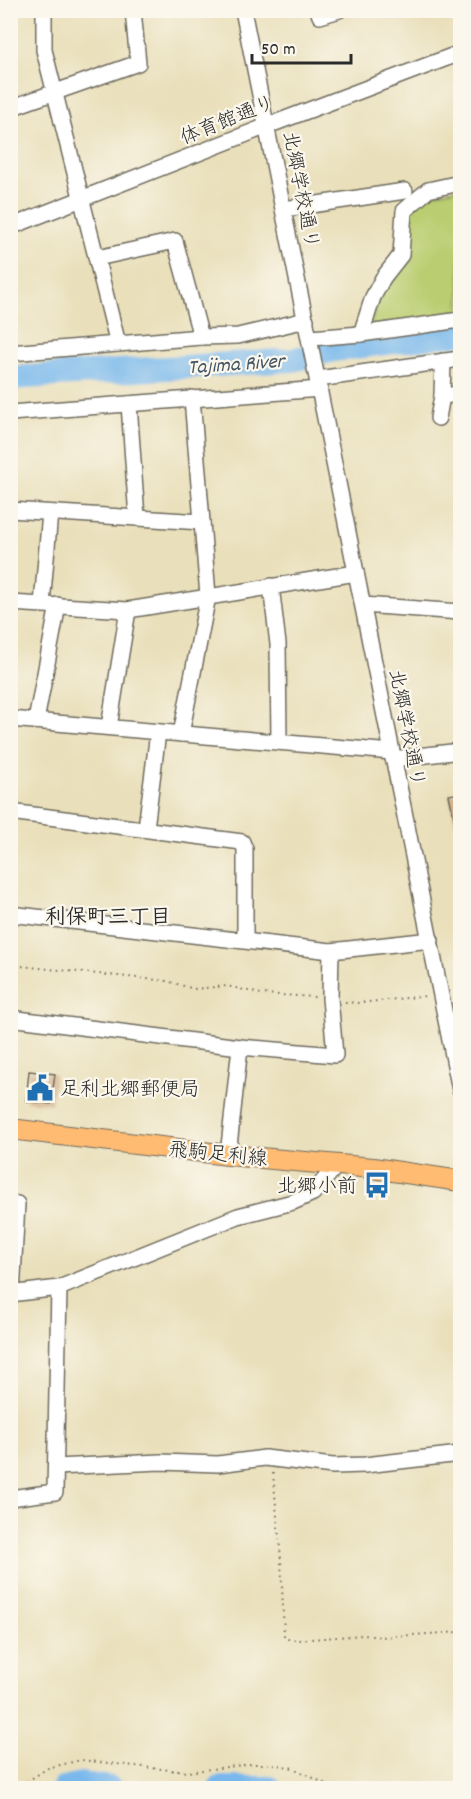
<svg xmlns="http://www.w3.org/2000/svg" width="471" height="1799" font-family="Dekko,'Klee One',sans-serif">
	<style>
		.green { fill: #bacd70; stroke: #727c4e; stroke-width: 1.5 }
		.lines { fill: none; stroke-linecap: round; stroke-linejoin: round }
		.river { stroke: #78b8ec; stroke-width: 24 }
		.building { fill: #d3b28d }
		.minor-casing { stroke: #6e6a5d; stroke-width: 18 }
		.major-casing { stroke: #6e6a5d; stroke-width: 22 }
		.path { stroke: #6e6a5d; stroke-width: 2; stroke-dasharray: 1.5 4.5; stroke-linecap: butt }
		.minor { stroke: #fff; stroke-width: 15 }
		.major { stroke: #ffbb71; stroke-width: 20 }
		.labels { text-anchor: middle; stroke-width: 4.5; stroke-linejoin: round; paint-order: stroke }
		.street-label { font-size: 20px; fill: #2b2b2b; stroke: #fbf7ec }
		.poi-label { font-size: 20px; fill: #2b2b2b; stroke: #fbf7ec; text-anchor: start }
		.water-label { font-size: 21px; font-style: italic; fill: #425565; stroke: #fbf7ec }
		.neighbourhood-label { font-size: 21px; font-weight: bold; fill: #2b2b2b; stroke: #fbf7ec }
	</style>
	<rect width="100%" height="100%" fill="#fbf7ec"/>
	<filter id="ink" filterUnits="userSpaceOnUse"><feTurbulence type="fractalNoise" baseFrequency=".0167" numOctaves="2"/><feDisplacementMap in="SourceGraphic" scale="12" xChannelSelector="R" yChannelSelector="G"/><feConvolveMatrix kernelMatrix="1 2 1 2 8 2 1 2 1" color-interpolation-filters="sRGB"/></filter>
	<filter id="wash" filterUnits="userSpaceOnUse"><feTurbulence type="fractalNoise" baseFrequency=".008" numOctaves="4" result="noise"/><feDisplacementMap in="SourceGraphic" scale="24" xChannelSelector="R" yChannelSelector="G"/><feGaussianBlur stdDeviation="1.35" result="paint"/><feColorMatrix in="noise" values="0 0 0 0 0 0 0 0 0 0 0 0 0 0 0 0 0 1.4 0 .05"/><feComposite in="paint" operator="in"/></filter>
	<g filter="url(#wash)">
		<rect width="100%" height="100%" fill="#e9dfba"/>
		<path class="green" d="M460 188V314L369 328 408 213 426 195Z"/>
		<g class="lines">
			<g class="river">
				<path d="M10 378 293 360 333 350 460 333"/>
				<path d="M64 1788 81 1784 110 1788"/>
				<path d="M220 1788H270"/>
			</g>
		</g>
		<g id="blocks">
			<g class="building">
				<path d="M460 793V826L456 827 449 795Z"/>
				<path d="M29 1071 55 1074 51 1104 26 1101Z"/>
			</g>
		</g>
	</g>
	<g filter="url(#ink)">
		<use href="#blocks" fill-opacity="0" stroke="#6e6a5d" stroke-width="1.5"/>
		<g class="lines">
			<g class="minor-casing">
				<g id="minor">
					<path d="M44 10V50L118 344"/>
					<path d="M243 10 460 1090"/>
					<path d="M318 10 320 16 339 10"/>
					<path d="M10 108 138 63 133 10"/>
					<path d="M284 209 405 191"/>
					<path d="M10 227 267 126 460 53"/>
					<path d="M97 258 175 241 201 337"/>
					<path d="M361 334 373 297 383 278 401 255 404 211 428 190 460 183"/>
					<path d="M310 338 361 334 460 320"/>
					<path d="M10 353 201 337 238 336 306 320"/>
					<path d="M318 379 460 359"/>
					<path d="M442 396 460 394"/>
					<path d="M129 404 137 518"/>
					<path d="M10 413 320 389"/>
					<path d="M438 418 442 396 443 361"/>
					<path d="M10 510 202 522"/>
					<path d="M271 586 278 644 279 742"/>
					<path d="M10 603 128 610 356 573"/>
					<path d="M42 604 50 513"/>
					<path d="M363 605 460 612"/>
					<path d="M10 719 392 752"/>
					<path d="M36 721 58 605"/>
					<path d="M109 727 128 610"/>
					<path d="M181 734 208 596 192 398"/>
					<path d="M393 759 460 751"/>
					<path d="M10 812 242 842 245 849V940"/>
					<path d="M146 828 158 732"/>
					<path d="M10 914 331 951 431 940"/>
					<path d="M10 1018 240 1047 335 1055 330 998 331 951"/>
					<path d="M228 1155 240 1047"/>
					<path d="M10 1203 17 1204 12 1294"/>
					<path d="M10 1294 59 1288 238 1216 293 1202 313 1193 337 1165"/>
					<path d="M56 1467 160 1462 218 1464 265 1458 333 1466 365 1465 460 1454"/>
					<path d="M10 1498 55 1492 59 1288"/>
				</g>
			</g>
			<g class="major-casing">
				<path id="major" d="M10 1129 228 1155 373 1168 460 1181"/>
			</g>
			<g class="path">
				<path d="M10 965 167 981 194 989 227 986 261 994 316 997"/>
				<path d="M345 1002 359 1003 426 996"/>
				<path d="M273 1473 281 1559 284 1636 288 1639 298 1640 364 1635 380 1637 460 1632"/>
				<path d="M17 1788 48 1768 81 1760 188 1772 250 1764H273L293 1768 334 1788"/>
			</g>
			<use href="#minor" class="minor"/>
			<use href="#major" class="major"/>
		</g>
	</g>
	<defs>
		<g id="civic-bare" transform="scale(2.07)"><path d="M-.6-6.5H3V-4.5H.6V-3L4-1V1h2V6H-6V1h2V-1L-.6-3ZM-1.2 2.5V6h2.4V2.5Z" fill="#1f6fb2" stroke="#fbf7ec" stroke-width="2.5" paint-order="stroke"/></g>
		<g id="bus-bare" transform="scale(2.07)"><path d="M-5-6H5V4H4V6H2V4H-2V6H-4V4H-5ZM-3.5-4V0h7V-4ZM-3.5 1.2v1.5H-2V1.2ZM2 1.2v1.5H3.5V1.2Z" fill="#1f6fb2" stroke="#fbf7ec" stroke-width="2.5" paint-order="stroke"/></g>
	</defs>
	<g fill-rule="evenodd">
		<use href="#civic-bare" x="40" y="1088"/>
		<use href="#bus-bare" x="377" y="1185"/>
	</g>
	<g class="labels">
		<g class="street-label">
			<text transform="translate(227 119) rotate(-22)" y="7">体育館通り</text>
			<text transform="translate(302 190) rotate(79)" y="7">北郷学校通り</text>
			<text transform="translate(408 728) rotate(79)" y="7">北郷学校通り</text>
			<text transform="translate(218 1153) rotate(6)" y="7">飛駒足利線</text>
		</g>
		<g class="poi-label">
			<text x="60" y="1095">足利北郷郵便局</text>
			<text x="357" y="1192" text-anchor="end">北郷小前</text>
		</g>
		<g class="water-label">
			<text transform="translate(236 363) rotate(-4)" y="7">Tajima River</text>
		</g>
		<g class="neighbourhood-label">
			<text x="108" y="923">利保町三丁目</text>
		</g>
	</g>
	<rect width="471" height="1799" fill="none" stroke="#fbf7ec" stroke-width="36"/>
	<path d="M252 54v9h99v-9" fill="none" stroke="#2b2b2b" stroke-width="3"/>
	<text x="261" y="54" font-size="18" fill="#2b2b2b" stroke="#fbf7ec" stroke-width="4.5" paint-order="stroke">50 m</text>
</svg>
